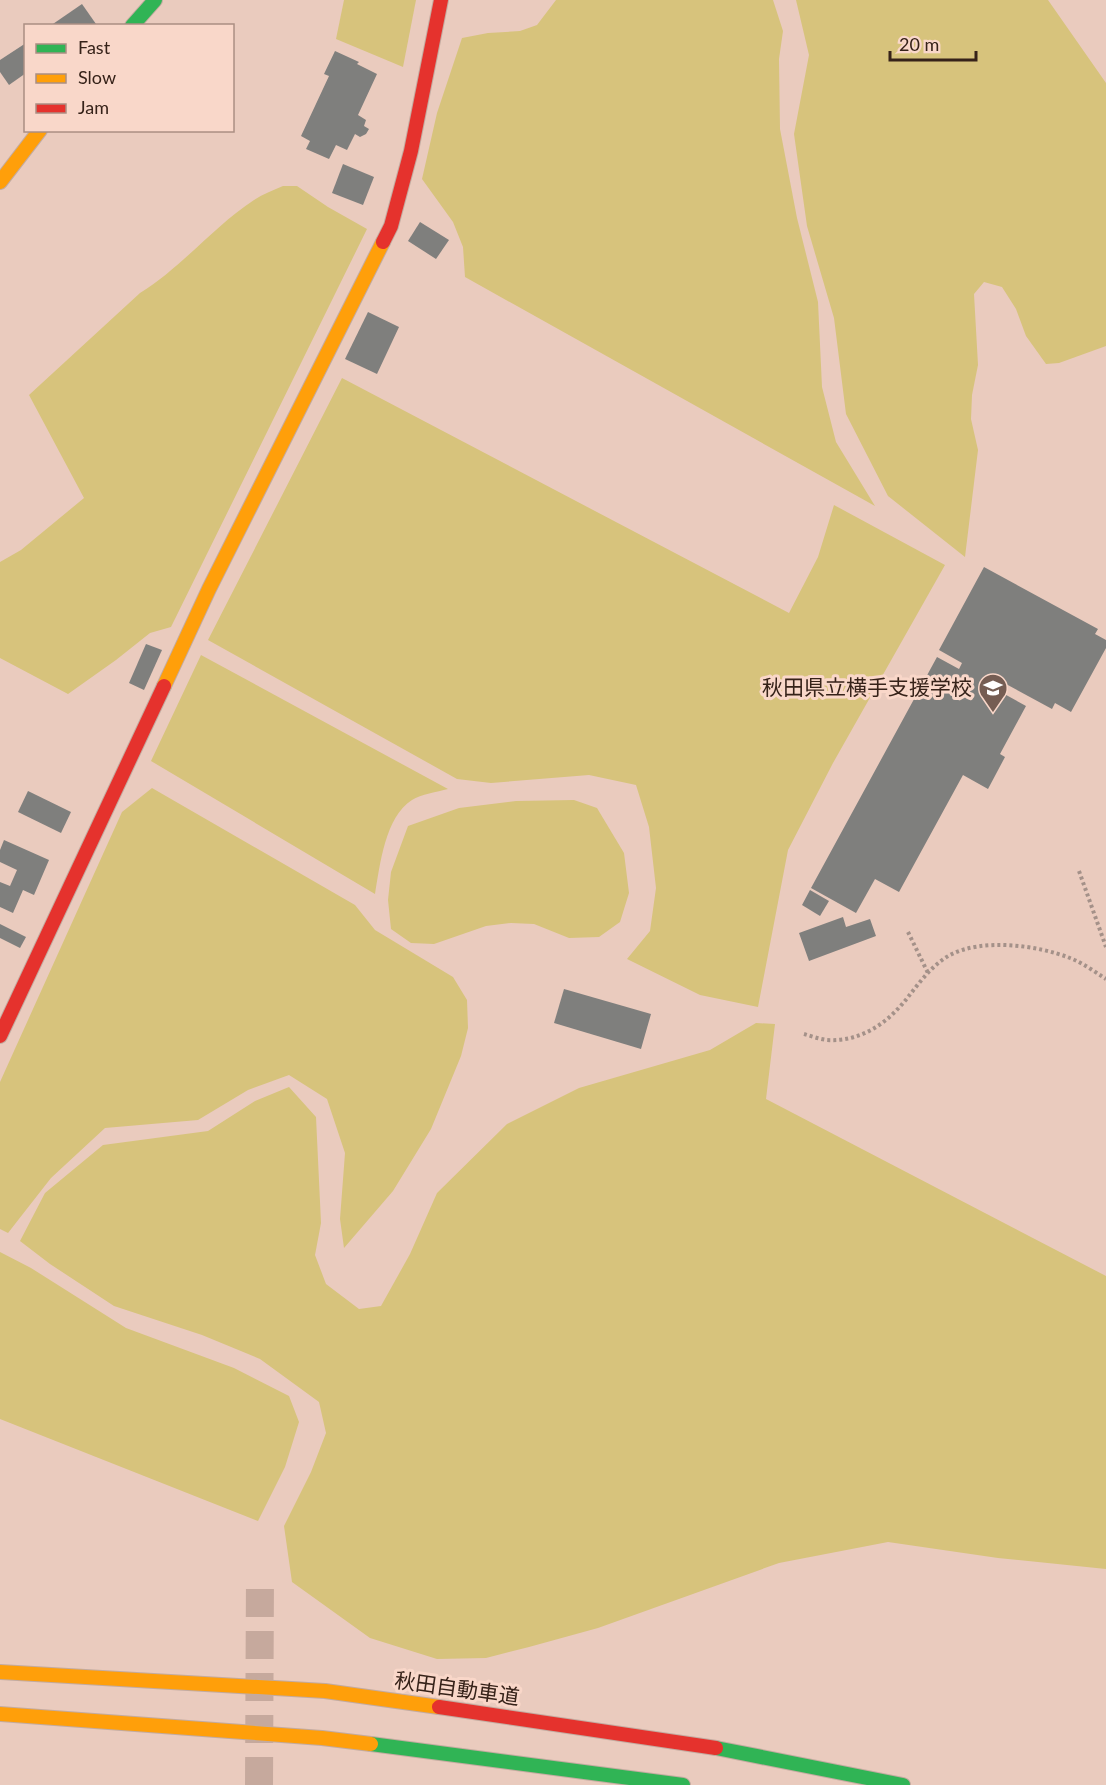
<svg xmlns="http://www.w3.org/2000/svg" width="1106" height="1785" font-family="Lato,'Noto Sans JP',sans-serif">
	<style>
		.green { fill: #d7c37c }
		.building { fill: #7f7f7d }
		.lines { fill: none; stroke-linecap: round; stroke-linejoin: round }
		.street-tunnel { stroke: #c6a99d; stroke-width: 28; stroke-dasharray: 28 14; stroke-linecap: butt }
		.fast-casing { stroke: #c3aba0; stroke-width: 16 }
		.slow-casing { stroke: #c3aba0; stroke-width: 16 }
		.jam-casing { stroke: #c3aba0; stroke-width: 16 }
		.path { stroke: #a49189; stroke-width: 4; stroke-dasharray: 3 3; stroke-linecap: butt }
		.fast { stroke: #30b455; stroke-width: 14 }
		.slow { stroke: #ff9f0a; stroke-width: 14 }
		.jam { stroke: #e5322d; stroke-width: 14 }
		.labels { text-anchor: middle; stroke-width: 6; stroke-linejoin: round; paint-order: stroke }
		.poi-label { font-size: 21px; fill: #362219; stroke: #f9d7c9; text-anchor: end }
		.street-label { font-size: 21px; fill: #362219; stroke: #f9d7c9 }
	</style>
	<rect width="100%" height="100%" fill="#eacbbe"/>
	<g class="green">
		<path d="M344 0H416L403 67 336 39Z"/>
		<path d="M556 0H773L783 31 779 59 780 129 797 218 818 302 822 387 836 442 875 506 465 277 463 247 453 222 422 179 437 113 462 38 488 33 520 31 537 25Z"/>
		<path d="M796 0H1048L1106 83V346L1059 363 1046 364 1026 336 1016 309 1002 287 984 282 974 294 978 365 972 395 971 419 978 450 965 557 888 496 846 414 834 318 807 226 794 134 809 55Z"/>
		<path d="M283 186H297L328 207 367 229 171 627 150 633 116 660 68 694 0 658V562L21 550 84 498 29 395 140 293C182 267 213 227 254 200 263 194 274 190 283 186Z"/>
		<path d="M342 378 789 613 818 557 834 505 945 565 833 763 788 850 758 1007 700 995 627 959 650 931 656 888 649 827 636 785 589 775 491 783 457 779 208 640Z"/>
		<path d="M201 655 448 789C437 792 421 794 412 800 385 817 380 865 375 894L151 761Z"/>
		<path d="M152 788 355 905 375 930 453 977 467 1000 468 1028 461 1056 431 1129 393 1191 344 1248 340 1219 345 1153 327 1099 289 1075 248 1090 198 1120 105 1128 51 1178 8 1233 0 1229V1082L122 812Z"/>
		<path d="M574 800 597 808 624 853 629 893 620 922 599 937 569 938 534 924 511 923 486 926 434 944 411 943 391 929 388 900 391 872 408 826 459 808 516 801Z"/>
		<path d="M756 1023 775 1024 766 1099 1106 1276V1569L998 1558 888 1542 779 1563 598 1628 529 1647 486 1658 437 1659 370 1638 292 1582 284 1526 311 1472 326 1433 319 1402 260 1359 202 1335 114 1306 50 1264 20 1241 45 1193 103 1145 208 1131 255 1101 289 1087 316 1117 321 1223 315 1255 326 1284 359 1309 381 1306 410 1254 437 1193 507 1124 579 1088 710 1050Z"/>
		<path d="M0 1252 31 1268 126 1328 234 1368 289 1396 299 1422 285 1467 258 1521 0 1419Z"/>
	</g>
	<g class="building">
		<path d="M82 4 96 24 50 26Z"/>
		<path d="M26 43V73L9 85 0 72V60Z"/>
		<path d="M335 51 359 62 357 64 377 74 358 115 366 120 364 126 369 129 366 134 360 137 355 134 347 150 336 145 329 159 306 149 310 141 301 136 329 76 324 74Z"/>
		<path d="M343 164 374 177 363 205 332 193Z"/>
		<path d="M420 222 449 240 436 259 408 241Z"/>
		<path d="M368 312 399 327 377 374 345 359Z"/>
		<path d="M984 567 1098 629 1095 634 1106 640V648L1071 712 1055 703 1052 709 993 677 988 685 1026 706 1000 754 1005 757 988 789 963 775 899 892 875 879 856 913 811 888 937 657 959 669 962 663 939 650Z"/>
		<path d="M146 644 162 650 144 690 129 683Z"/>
		<path d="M28 791 71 812 61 833 18 812Z"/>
		<path d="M4 840 49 860 34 895 23 890 13 913 0 907V882L10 886 17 870 0 862V850Z"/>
		<path d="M810 890 829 901 820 916 802 905Z"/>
		<path d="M843 917 846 927 870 919 876 936 809 961 799 933Z"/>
		<path d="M0 924 26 937 20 948 0 938Z"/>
		<path d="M564 989 651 1014 641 1049 554 1023Z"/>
	</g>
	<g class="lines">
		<path class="street-tunnel" d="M259 1785 260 1575"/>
		<g class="fast-casing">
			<g id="fast">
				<path d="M132 26 155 0"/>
				<path d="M371 1744 683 1785"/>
				<path d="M716 1748 903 1785"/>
			</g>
		</g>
		<g class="slow-casing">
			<g id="slow">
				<path d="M0 182 40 130"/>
				<path d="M164 686 209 589 383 242"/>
				<path d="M0 1672 325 1691 439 1707"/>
				<path d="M0 1714 322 1738 371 1744"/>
			</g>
		</g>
		<g class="jam-casing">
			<g id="jam">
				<path d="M383 242 391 226 411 151 441 0"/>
				<path d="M0 1036 164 686"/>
				<path d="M439 1707 716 1748"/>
			</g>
		</g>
		<g class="path">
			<path d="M1079 871 1106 947"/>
			<path d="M908 932 928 973"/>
			<path d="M804 1034C811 1036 819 1039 827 1040 861 1042 888 1023 908 997 920 982 932 965 950 955 982 938 1037 945 1070 958 1083 963 1095 972 1106 979"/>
		</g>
		<use href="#fast" class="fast"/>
		<use href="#slow" class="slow"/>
		<use href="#jam" class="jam"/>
	</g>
	<defs>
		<g id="school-pin" transform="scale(1.5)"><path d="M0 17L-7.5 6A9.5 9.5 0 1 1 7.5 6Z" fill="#755d53" stroke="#f9d7c9"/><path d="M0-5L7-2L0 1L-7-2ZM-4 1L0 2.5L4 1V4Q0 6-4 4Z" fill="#fff"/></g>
	</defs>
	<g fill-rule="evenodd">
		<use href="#school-pin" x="993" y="688"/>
	</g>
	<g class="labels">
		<g class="poi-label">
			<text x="972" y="695">秋田県立横手支援学校</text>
		</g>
		<g class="street-label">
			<text transform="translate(457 1689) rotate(8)" y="7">秋田自動車道</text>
		</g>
	</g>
	<rect x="24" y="24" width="210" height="108" fill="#f9d7c9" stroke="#ab8f83" stroke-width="1.5"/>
	<rect x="36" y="44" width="30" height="9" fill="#30b455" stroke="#ab8f83" stroke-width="1.5"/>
	<text x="78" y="54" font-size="18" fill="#362219">Fast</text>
	<rect x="36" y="74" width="30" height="9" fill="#ff9f0a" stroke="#ab8f83" stroke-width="1.5"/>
	<text x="78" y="84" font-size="18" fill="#362219">Slow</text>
	<rect x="36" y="104" width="30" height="9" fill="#e5322d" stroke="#ab8f83" stroke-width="1.5"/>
	<text x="78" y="114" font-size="18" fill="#362219">Jam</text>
	<path d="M890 51v9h86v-9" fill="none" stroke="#362219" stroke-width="3"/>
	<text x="899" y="51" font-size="18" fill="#362219" stroke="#f9d7c9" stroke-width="4.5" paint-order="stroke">20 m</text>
</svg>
